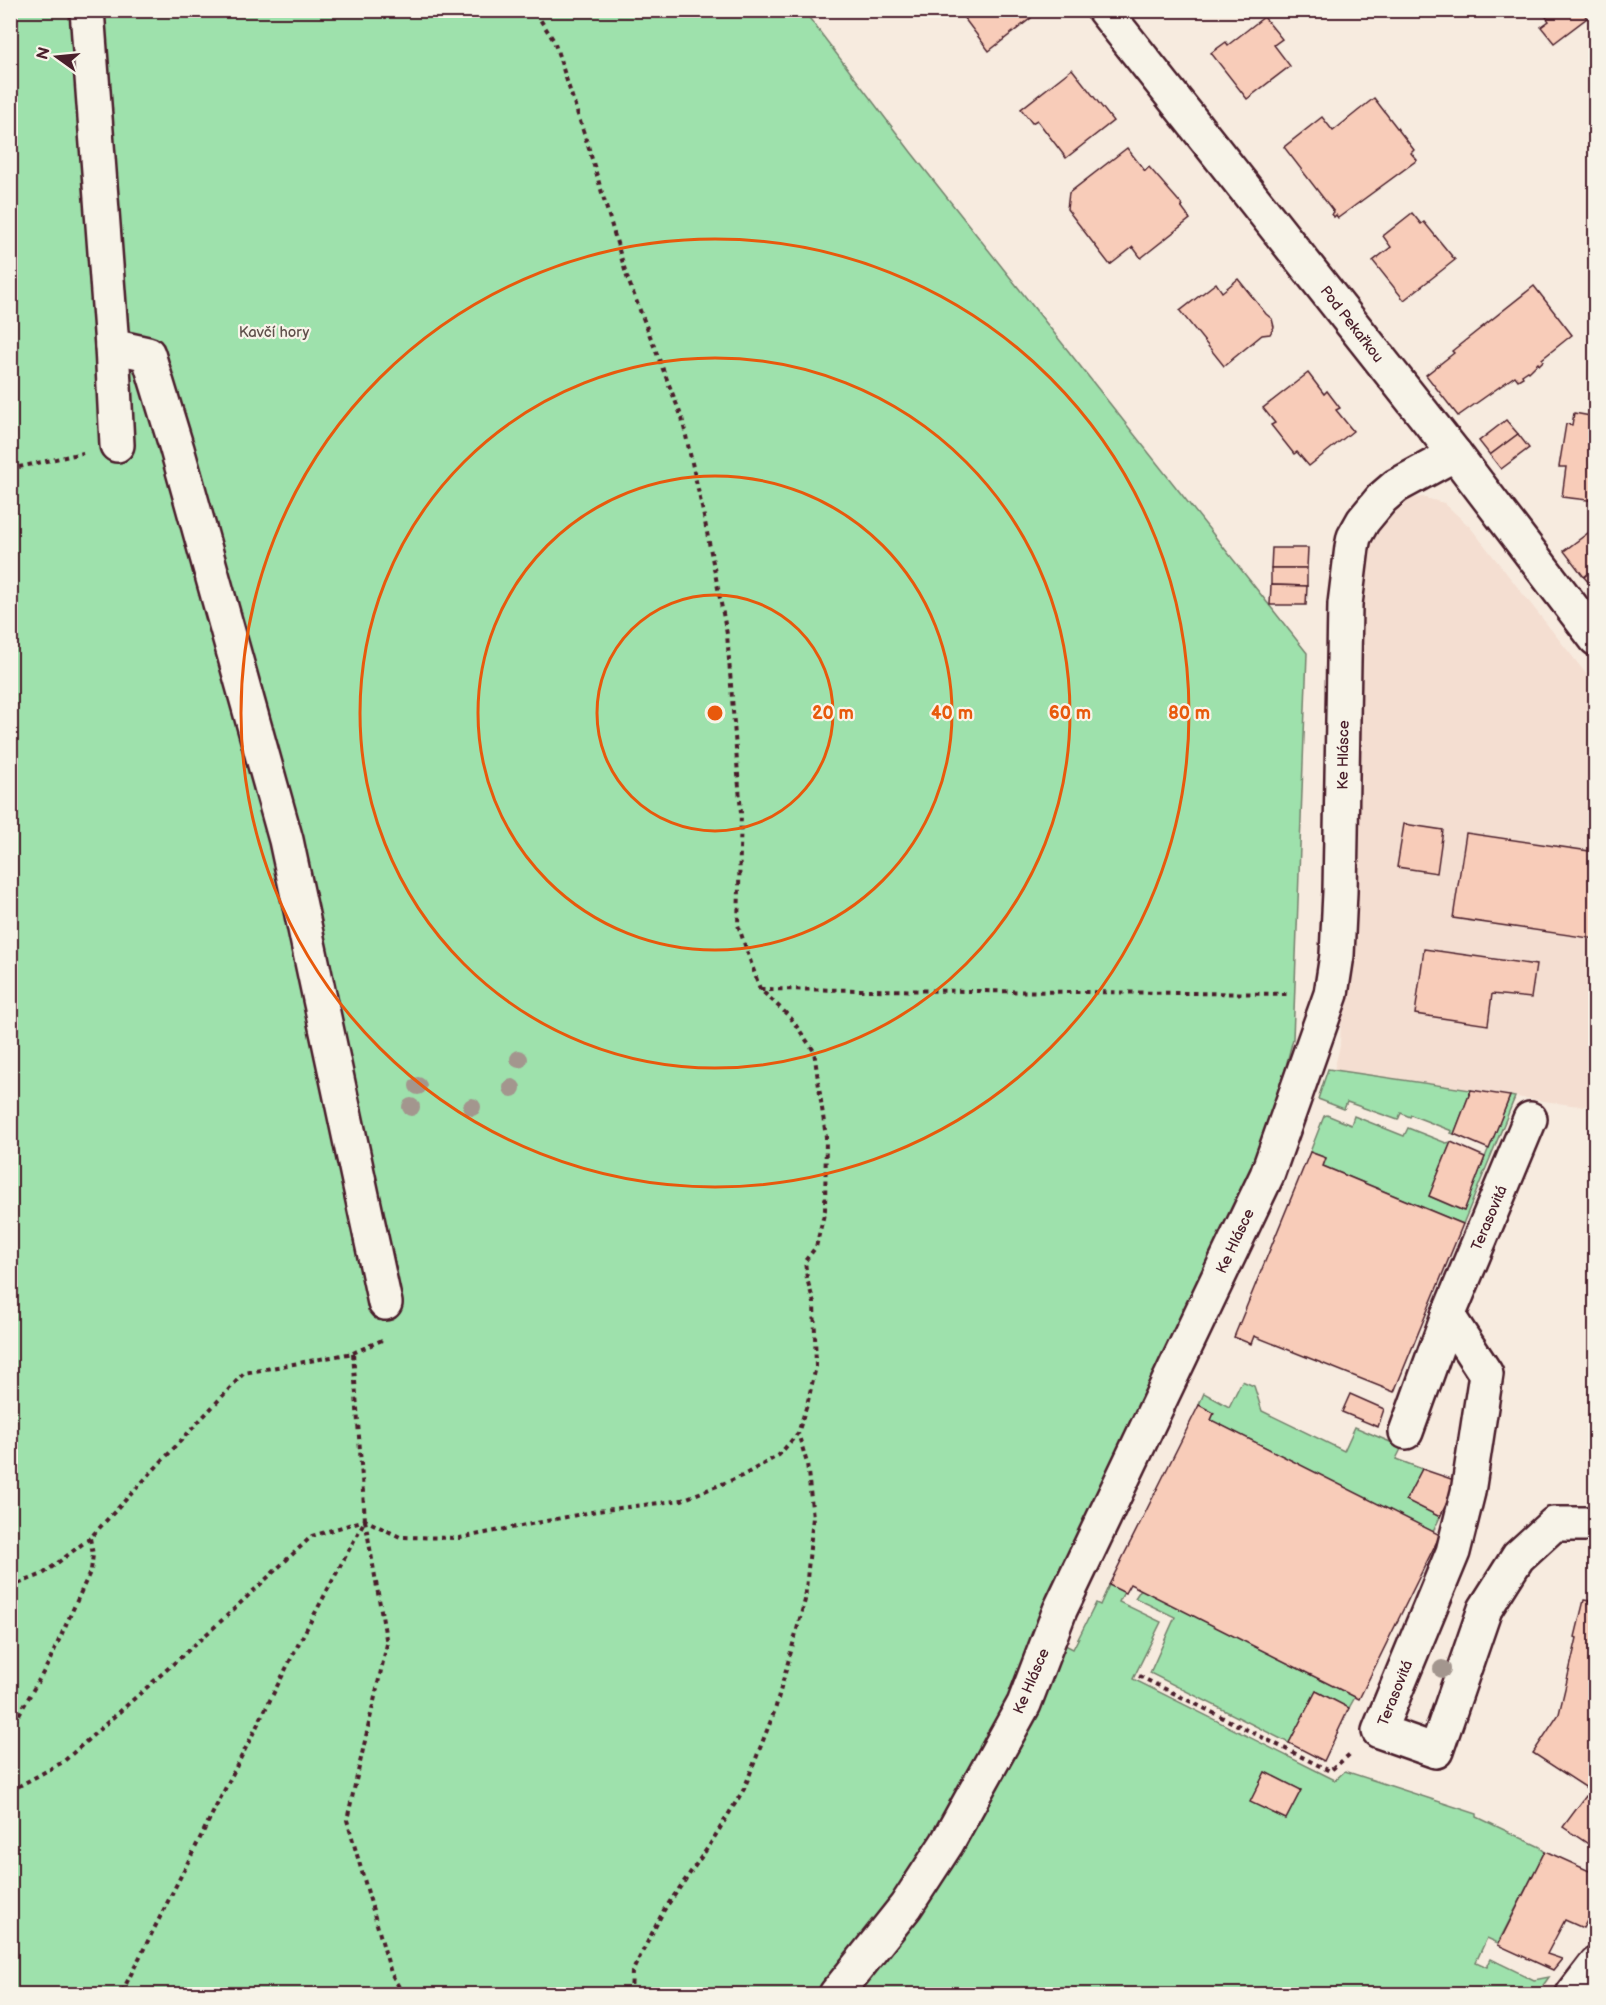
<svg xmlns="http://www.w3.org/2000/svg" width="1606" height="2005" font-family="'Balsamiq Sans',sans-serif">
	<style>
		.built { fill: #f4ded1 }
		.green { fill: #9ee1ac; stroke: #74806c; stroke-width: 1.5; fill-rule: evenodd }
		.building { fill: #f8ccb9; stroke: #4a1f2b; stroke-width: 1.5 }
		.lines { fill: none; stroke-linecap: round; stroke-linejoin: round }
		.minor-casing { stroke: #4a1f2b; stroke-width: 38 }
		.path { stroke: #4a1f2b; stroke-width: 4; stroke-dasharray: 4.5 4.5; stroke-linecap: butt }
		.minor { stroke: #f7f3e8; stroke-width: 33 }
		.tree { fill: #a3968e }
		.ring { fill: none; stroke: #e8590c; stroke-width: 3 }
		.labels { text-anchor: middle; stroke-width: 4.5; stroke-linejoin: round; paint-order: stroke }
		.street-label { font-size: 15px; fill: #4a1f2b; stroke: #f7f3e8 }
		.park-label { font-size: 15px; fill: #5f504b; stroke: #f7f3e8 }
		.centre { fill: #e8590c; stroke: #f7f3e8; stroke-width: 3 }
		.ring-label { font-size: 18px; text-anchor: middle; font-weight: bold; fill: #e8590c; stroke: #f7f3e8; stroke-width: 4.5; stroke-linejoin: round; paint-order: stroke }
	</style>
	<rect width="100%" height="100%" fill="#f7ebdf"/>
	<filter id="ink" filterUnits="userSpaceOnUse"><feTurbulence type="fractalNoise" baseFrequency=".0167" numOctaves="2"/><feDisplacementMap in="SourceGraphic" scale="12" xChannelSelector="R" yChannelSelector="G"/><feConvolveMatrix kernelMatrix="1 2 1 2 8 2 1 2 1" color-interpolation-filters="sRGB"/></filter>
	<g filter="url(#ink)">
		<path class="built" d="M1422 497 1444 503 1470 527 1595 685V1107L1571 1105 1334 1070 1340 1046 1342 997 1354 945 1355 568 1363 537 1406 499Z"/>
		<g class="green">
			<path d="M10 11H804L911 152 1307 653 1293 1039 1277 1101 1250 1177 1037 1631 1073 1649 1096 1603 1100 1605 1109 1585 1124 1592 1119 1602 1161 1622 1133 1679 1335 1780 1345 1771 1477 1814V1817L1540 1847 1545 1851 1498 1943 1487 1938 1476 1962 1487 1967 1491 1959 1534 1980 1549 1977 1537 1994H1526L1520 1992 1518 1994H11ZM1265 1772 1301 1790 1286 1819 1251 1802Z"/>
			<path d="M1328 1069 1471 1090 1454 1134 1451 1133 1452 1131 1411 1115 1410 1117 1401 1113 1398 1120 1347 1102 1344 1109 1318 1099Z"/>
			<path d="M1510 1096 1515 1097 1463 1224 1323 1166 1326 1158 1310 1152 1324 1116 1327 1115 1351 1125 1354 1116 1404 1136 1408 1128 1446 1143 1451 1142 1429 1196 1463 1211Z"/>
			<path d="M1242 1381 1254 1386 1262 1411 1344 1451 1355 1427 1402 1447 1396 1459 1422 1469 1406 1500 1440 1517 1433 1532 1211 1420 1214 1413 1199 1405 1204 1393 1229 1407Z"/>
			<path d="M1141 1589 1355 1697 1349 1708 1316 1691 1289 1743 1150 1673 1175 1617 1135 1598Z"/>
		</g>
		<g class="building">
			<path d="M958 10H1025L1031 18 989 51Z"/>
			<path d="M1541 10H1581L1587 18 1554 43 1541 27 1549 21Z"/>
			<path d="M1264 17 1282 39 1274 45 1290 66 1247 99 1211 53 1226 42 1228 45Z"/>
			<path d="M1072 69 1113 121 1066 158 1037 120 1032 123 1021 109Z"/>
			<path d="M1374 98 1414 150 1411 153 1417 160 1338 218 1336 215 1334 217 1332 214 1334 212 1284 147 1322 117 1333 131Z"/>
			<path d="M1127 148 1145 171 1149 167 1183 206 1181 207 1190 219 1141 258 1133 247 1110 265 1067 209 1069 193Z"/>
			<path d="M1412 213 1421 224 1424 222 1455 260 1404 300 1373 261 1391 247 1383 236Z"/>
			<path d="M1238 279 1266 314 1272 319 1274 327 1270 334 1262 335 1224 366 1180 311 1216 283 1222 292Z"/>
			<path d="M1534 286 1572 335 1542 359 1543 361 1539 365 1538 363 1529 372 1528 371 1522 375 1523 377 1518 380 1515 376 1458 416 1426 375 1454 353 1452 351Z"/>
			<path d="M1308 373 1324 394 1327 391 1340 408 1336 410 1353 431 1309 466 1297 452 1294 454 1271 425 1275 423 1263 408Z"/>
			<path d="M1574 413 1596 417V501L1562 497 1566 467H1559L1566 424 1572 425Z"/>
			<path d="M1506 420 1518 434 1490 455 1479 441Z"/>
			<path d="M1518 434 1529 448 1501 469 1490 455Z"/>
			<path d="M1596 527V568L1584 577 1564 551Z"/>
			<path d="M1272 548H1308L1307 568H1271Z"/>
			<path d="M1271 568H1307V586L1271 585Z"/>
			<path d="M1596 568V591L1584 577Z"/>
			<path d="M1271 585 1307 586 1306 605H1270Z"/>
			<path d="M1404 824 1443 830 1437 873 1397 867Z"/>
			<path d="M1466 833 1596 852V939L1453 918Z"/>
			<path d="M1424 949 1536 965 1531 998 1492 994 1488 1025 1415 1014Z"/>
			<path d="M1471 1090 1510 1096 1489 1149 1454 1134Z"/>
			<path d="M1451 1142 1485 1157 1464 1211 1429 1196Z"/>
			<path d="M1310 1152 1326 1158 1323 1166 1463 1224 1394 1392 1254 1336 1251 1344 1234 1337Z"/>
			<path d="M1350 1394 1384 1409 1378 1427 1342 1412Z"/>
			<path d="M1199 1405 1214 1413 1211 1420 1440 1535 1359 1699 1130 1584 1125 1593 1109 1585Z"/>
			<path d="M1422 1469 1457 1481 1440 1517 1406 1500Z"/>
			<path d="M1584 1600 1596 1602V1794L1533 1753 1559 1714 1577 1638 1575 1637Z"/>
			<path d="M1316 1691 1349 1708 1324 1761 1289 1743Z"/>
			<path d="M1265 1772 1301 1790 1286 1819 1250 1802Z"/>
			<path d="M1586 1796 1596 1802V1849L1563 1827Z"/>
			<path d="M1545 1851 1596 1874V1904L1583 1928 1565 1920 1547 1954 1562 1959 1553 1970 1498 1945Z"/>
		</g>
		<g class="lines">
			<g class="minor-casing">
				<g id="minor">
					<path d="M87 10 112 346 117 445"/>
					<path d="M1104 10 1455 454 1596 639"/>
					<path d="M112 346 148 354 177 449 286 840 385 1303"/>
					<path d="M1448 1316 1486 1374 1468 1492 1453 1552 1379 1731 1436 1751 1485 1609 1518 1557 1554 1524H1596"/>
					<path d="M1406 1432 1448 1316 1530 1119"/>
					<path d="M836 1994 906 1906 947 1843 1024 1704 1060 1610 1267 1175 1331 994 1337 955 1340 892 1345 604 1352 547 1354 537 1363 521 1382 498 1396 486 1455 454"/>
					<path d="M1573 1994 1596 1964"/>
				</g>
			</g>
			<g class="path">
				<path d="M10 469 83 453"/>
				<path d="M760 989 1291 994"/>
				<path d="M353 1353 382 1340"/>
				<path d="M365 1520 387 1644 347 1820 391 1973 403 1994"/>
				<path d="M10 1587 43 1574 90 1538 244 1373 353 1353 365 1520 299 1643 121 1994"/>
				<path d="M1139 1676 1330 1771 1350 1754"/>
				<path d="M10 1730 48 1664 91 1570 93 1555 90 1538"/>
				<path d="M10 1791 63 1762 219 1623 312 1536 365 1520 400 1537 460 1538 597 1511 682 1500 742 1476 779 1455 798 1433 807 1405 816 1367 814 1303 807 1279 805 1261 816 1247 825 1210 826 1137 814 1051 790 1017 760 989 738 925 741 813 727 634 703 512 682 418 627 277 589 149 554 41 534 10"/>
				<path d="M631 1994 632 1972 664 1910 709 1846 744 1789 775 1710 805 1600 813 1517 807 1463 798 1433"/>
			</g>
			<use href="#minor" class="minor"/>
		</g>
		<g class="tree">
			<circle cx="519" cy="1059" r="9"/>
			<circle cx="418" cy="1086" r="9"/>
			<circle cx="512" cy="1088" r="9"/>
			<circle cx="411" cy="1107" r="9"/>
			<circle cx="472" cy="1107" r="9"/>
			<circle cx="1442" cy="1669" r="9"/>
		</g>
	</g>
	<g class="ring">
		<circle cx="715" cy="713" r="118"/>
		<circle cx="715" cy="713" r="237"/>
		<circle cx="715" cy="713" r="355"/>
		<circle cx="715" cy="713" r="474"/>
	</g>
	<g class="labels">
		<g class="street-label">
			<text transform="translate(1352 324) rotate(52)" y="5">Pod Pekařkou</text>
			<text transform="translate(1343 755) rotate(-89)" y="5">Ke Hlásce</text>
			<text transform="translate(1489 1218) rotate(-67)" y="5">Terasovitá</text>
			<text transform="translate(1235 1241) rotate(-65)" y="5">Ke Hlásce</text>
			<text transform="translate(1031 1681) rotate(-67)" y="5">Ke Hlásce</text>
			<text transform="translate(1395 1693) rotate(-68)" y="5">Terasovitá</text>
		</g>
		<g class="park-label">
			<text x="274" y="337">Kavčí hory</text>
		</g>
	</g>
	<circle cx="715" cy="713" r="9" class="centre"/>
	<g class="ring-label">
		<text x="833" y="719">20 m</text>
		<text x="952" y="719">40 m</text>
		<text x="1070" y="719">60 m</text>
		<text x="1189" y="719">80 m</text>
	</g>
	<rect width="1606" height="2005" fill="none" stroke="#f7f3e8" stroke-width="36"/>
	<rect x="18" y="18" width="1570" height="1969" fill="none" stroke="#4a1f2b" stroke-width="2" filter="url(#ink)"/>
	<g transform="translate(57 57) rotate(285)" stroke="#f7f3e8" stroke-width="4.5" paint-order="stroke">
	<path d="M0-4.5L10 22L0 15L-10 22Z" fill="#4a1f2b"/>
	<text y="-9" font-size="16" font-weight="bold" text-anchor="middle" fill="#4a1f2b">N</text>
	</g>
</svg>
